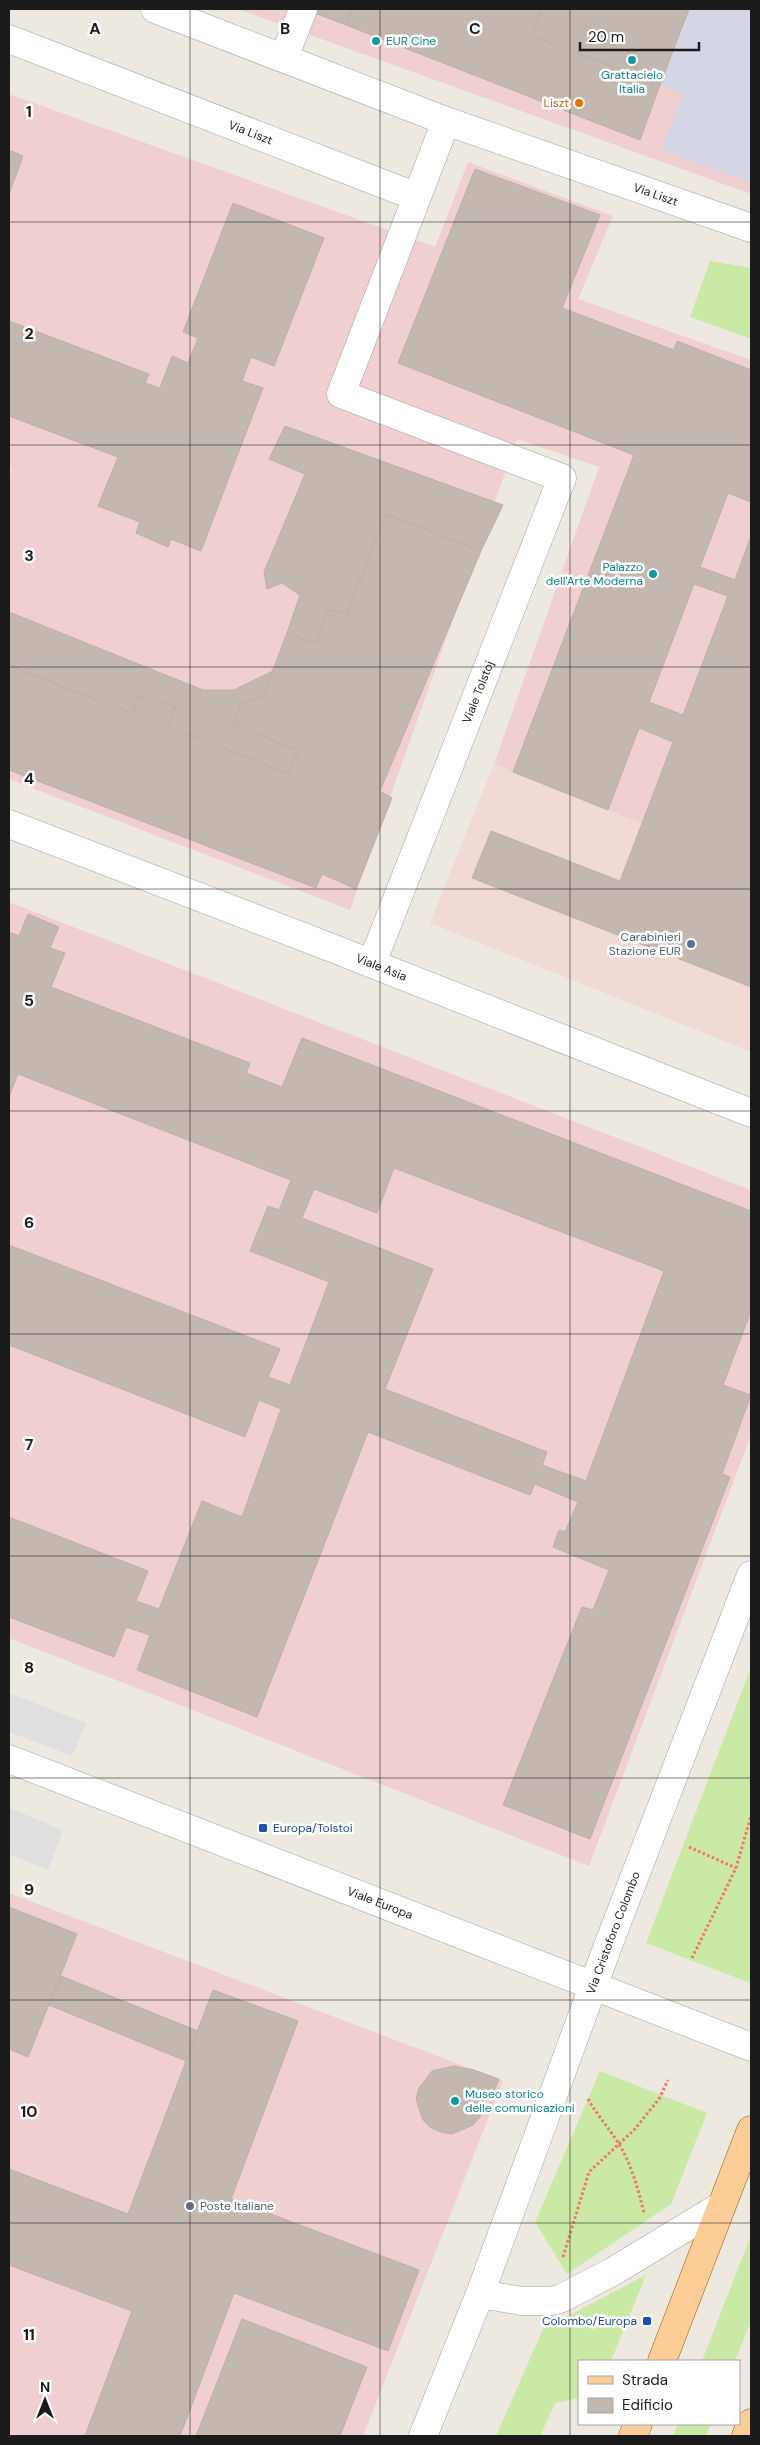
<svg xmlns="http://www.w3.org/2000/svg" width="760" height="2445" font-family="'DM Sans',sans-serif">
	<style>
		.commercial { fill: #efcfcf }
		.military { fill: #f0dad3 }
		.grass { fill: #c9e9a5 }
		.parking { fill: #dfdfdf }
		.plaza { fill: #d5d6e3 }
		.building { fill: #c2b8b0; stroke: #bfaea3; fill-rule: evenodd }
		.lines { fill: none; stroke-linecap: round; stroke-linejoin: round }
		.minor-casing { stroke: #a2a2a2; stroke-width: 29 }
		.major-casing { stroke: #935d00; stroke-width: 29 }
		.path { stroke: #fa6f65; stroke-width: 3; stroke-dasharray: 2.5 2.5; stroke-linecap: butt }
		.minor { stroke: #fff; stroke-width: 28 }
		.major { stroke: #fccd97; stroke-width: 28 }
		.grid { fill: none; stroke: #1b1b1b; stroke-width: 1; stroke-opacity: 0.55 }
		.culture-dot { fill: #0f9aa8; stroke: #fff; stroke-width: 2 }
		.food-dot { fill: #e8710a; stroke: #fff; stroke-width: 2 }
		.service-dot { fill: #5c6f8a; stroke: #fff; stroke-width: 2 }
		.transit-dot { fill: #1a4fb4; stroke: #fff; stroke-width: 2 }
		.labels { text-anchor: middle; stroke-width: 5; stroke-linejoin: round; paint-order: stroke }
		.culture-label { font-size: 12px; fill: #0d838f; stroke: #fff; text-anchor: start }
		.food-label { font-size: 12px; fill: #c56008; stroke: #fff; text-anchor: end }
		.street-label { font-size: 12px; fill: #1b1b1b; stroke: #fff }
		.service-label { font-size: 12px; fill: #4e5e75; stroke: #fff; text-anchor: end }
		.transit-label { font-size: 12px; fill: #164399; stroke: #fff; text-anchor: start }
		.grid-label { font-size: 16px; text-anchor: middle; font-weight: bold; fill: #1b1b1b; stroke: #fff; stroke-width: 5; stroke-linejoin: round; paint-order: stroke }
	</style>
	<rect width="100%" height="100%" fill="#ede9e1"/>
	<g class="commercial">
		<path d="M238 9H751V194Z"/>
		<path d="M9 94 435 247 468 162 613 216 578 299 751 360V868L494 764 599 467 517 439 350 910 9 779V477L12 469 9 468Z"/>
		<path d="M9 902 751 1190V1435L589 1866 9 1638Z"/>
		<path d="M9 1893 503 2081 363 2436H9Z"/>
	</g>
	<path class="military" d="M494 764 751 868V1052L430 923Z"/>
	<g class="grass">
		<path d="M710 261 751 268V339L690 317Z"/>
		<path d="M751 1667V1981L750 1983 646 1943Z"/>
		<path d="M600 2071 707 2113 671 2204 567 2274 535 2222Z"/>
		<path d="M751 2235V2321L735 2361H702Z"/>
		<path d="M646 2275 611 2361H579V2398L555 2403 540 2436H496L543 2329Z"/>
		<path d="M678 2424H711L706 2436H673Z"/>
	</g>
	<g class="parking">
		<path d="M9 1693 86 1723 72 1756 9 1732Z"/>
		<path d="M9 1808 63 1830 48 1870 9 1854Z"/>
	</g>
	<path class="plaza" d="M689 9H751V183L661 150 683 95 660 85Z"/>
	<g class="building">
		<path d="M304 9H352L346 25Z"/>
		<path d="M352 9H541L531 35 660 85 640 140 346 25Z"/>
		<path d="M541 9H689L660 85 531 35Z"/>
		<path d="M9 150 23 156 9 194Z"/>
		<path d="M475 169 600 215 562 308 674 350 677 341 751 370V502L728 493 700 567 735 580 751 536V987L472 878 491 831 620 881 673 742 639 728 608 810 513 772 634 455 398 363ZM694 584 728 596 683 715 649 702Z"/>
		<path d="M233 203 324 238 274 366 251 357 242 381 263 388 201 551 171 539 168 547 136 533 140 522 98 506 118 457 9 416V321L149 374 145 383 160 388 172 356 188 363 198 338 183 332Z"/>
		<path d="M285 426 503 505 481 551 386 514 347 614 329 610 315 643 287 633 300 595 282 583 267 589 264 572 305 474 269 459Z"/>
		<path d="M386 514 481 551 380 791 392 798 356 889 322 874 316 888 9 770V666L132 713 138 696 176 707 167 726 289 774 298 751 234 724 240 705 263 696 287 633 315 643 329 610 347 614Z"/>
		<path d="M9 612 203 690H234L273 671 263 696 240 705 234 724 298 751 289 774 167 726 176 707 138 696 132 713 9 666Z"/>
		<path d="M28 914 59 927 50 948 65 953 51 987 250 1063 246 1073 282 1087 302 1038 751 1211V1311L723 1385 751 1395 722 1474 730 1477 590 1839 503 1805 582 1607 593 1610 609 1570 553 1547 559 1530 565 1532 578 1502 535 1484 530 1495 368 1432 257 1717 137 1670 150 1635 126 1627 114 1657 9 1617V1517L148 1571 136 1601 159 1609 202 1501 242 1517 281 1409 259 1400 245 1437 9 1345V1245L280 1349 268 1377 290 1385 329 1282 250 1251 268 1206 279 1210 291 1180 18 1074 9 1097V932L19 936ZM394 1168 664 1271 586 1481 542 1465 547 1452 385 1389 433 1269 302 1218 314 1189 377 1213Z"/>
		<path d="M9 1907 77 1934 28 2057 9 2049Z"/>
		<path d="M61 1976 198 2031 186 2061 49 2005Z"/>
		<path d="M213 1990 298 2021 231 2199 419 2270 388 2351 234 2293 180 2436H85L132 2311 9 2265V2169L128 2214Z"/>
		<path d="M454 2066 474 2070 499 2079 492 2096 484 2099 480 2117 473 2125 452 2134 441 2132 431 2128 423 2120 416 2099 419 2088 432 2071Z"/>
		<path d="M242 2319 367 2367 340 2436H196Z"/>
	</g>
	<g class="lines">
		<g class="minor-casing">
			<g id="minor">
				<path id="s1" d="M155 9 446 121 751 228"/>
				<path id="s2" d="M9 39 417 197 446 121"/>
				<path d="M284 58 303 9"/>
				<path id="s3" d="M9 824 332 948 751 1113"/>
				<path id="s4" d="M372 963 562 478 341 394 417 197"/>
				<path id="s5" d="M9 1759 751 2047"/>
				<path d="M480 2294 522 2301H552L562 2298 612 2272 721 2206"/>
				<path id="s6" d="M423 2436 480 2294 609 1943 751 1575"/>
			</g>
		</g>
		<g class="major-casing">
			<g id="major">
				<path d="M662 2361 751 2130"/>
				<path d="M633 2436 638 2424"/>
				<path d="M746 2436 751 2423"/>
			</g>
		</g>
		<g class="path">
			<path d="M689 1847 736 1868"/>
			<path d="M692 1958 736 1868 751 1816"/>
			<path d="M588 2099C597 2115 609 2128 619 2144 632 2166 638 2189 644 2213"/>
			<path d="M563 2257 589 2172 634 2130 659 2099 668 2080"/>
		</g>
		<use href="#minor" class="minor"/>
		<use href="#major" class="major"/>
	</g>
	<path class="grid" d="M190 9V2436M380 9V2436M570 9V2436M9 222H751M9 445H751M9 667H751M9 889H751M9 1111H751M9 1334H751M9 1556H751M9 1778H751M9 2000H751M9 2223H751"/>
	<g class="culture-dot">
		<circle cx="376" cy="41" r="5"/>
		<circle cx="632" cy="60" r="5"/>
		<circle cx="653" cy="574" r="5"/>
		<circle cx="455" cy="2101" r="5"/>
	</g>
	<circle class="food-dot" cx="579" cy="103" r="5"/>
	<g class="service-dot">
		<circle cx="691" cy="944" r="5"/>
		<circle cx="190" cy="2206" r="5"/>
	</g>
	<g class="transit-dot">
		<rect x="258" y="1823" width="10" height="10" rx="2.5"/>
		<rect x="642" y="2316" width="10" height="10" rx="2.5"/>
	</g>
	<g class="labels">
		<g class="culture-label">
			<text x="386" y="45">EUR Cine</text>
			<text x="632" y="79" text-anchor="middle">Grattacielo<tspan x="632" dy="14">Italia</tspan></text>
			<text x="643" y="571" text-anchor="end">Palazzo<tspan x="643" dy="14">dell'Arte Moderna</tspan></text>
			<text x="465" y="2098">Museo storico<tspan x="465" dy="14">delle comunicazioni</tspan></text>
		</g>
		<g class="food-label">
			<text x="569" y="107">Liszt</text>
		</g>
		<g class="street-label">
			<text dy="4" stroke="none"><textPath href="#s2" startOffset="259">Via Liszt</textPath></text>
			<text dy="4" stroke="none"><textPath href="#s1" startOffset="534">Via Liszt</textPath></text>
			<text dy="4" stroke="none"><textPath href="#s4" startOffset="291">Viale Tolstoj</textPath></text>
			<text dy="4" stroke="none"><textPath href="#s3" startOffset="399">Viale Asia</textPath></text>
			<text dy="4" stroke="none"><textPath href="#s5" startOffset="398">Viale Europa</textPath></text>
			<text dy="4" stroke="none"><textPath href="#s6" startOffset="538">Via Cristoforo Colombo</textPath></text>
		</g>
		<g class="service-label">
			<text x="681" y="941">Carabinieri<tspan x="681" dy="14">Stazione EUR</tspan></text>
			<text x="200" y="2210" text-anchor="start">Poste Italiane</text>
		</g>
		<g class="transit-label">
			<text x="273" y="1832">Europa/Tolstoi</text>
			<text x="637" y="2325" text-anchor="end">Colombo/Europa</text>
		</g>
	</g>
	<g class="grid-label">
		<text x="95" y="34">A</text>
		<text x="285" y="34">B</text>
		<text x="475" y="34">C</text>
		<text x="29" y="117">1</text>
		<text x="29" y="339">2</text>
		<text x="29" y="561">3</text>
		<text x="29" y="784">4</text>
		<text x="29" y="1006">5</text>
		<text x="29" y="1228">6</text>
		<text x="29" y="1450">7</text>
		<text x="29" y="1673">8</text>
		<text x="29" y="1895">9</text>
		<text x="29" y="2117">10</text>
		<text x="29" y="2340">11</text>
	</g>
	<rect width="760" height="2445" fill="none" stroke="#1b1b1b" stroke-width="20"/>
	<rect x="578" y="2360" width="162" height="65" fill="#ffffff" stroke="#a4a4a4"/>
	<rect x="588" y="2376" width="25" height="8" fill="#fccd97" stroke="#a4a4a4"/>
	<text x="622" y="2385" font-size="15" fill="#1b1b1b">Strada</text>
	<rect x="588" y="2398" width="25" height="15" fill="#c2b8b0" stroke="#a4a4a4"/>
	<text x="622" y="2410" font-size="15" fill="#1b1b1b">Edificio</text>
	<g transform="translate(45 2400)" stroke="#ffffff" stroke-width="4" paint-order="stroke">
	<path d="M0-4L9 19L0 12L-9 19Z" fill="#1b1b1b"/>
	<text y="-8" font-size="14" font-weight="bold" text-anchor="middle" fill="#1b1b1b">N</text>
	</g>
	<path d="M580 42v8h119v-8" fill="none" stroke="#1b1b1b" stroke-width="2.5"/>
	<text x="588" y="42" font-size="15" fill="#1b1b1b" stroke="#ffffff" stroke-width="4" paint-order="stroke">20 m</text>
</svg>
